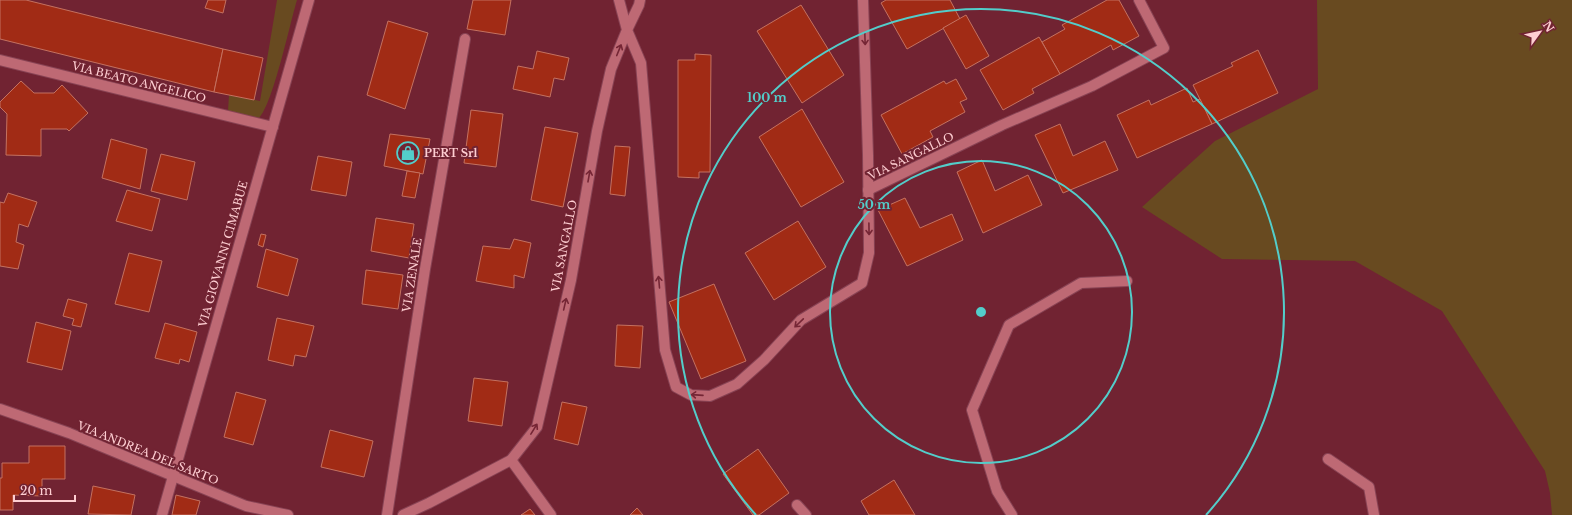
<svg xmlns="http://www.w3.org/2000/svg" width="1572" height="515" font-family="'Libre Baskerville',serif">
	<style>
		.green { fill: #684a20 }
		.building { fill: #a12b15; stroke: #c47160 }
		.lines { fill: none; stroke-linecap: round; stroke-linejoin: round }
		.street-casing { stroke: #884354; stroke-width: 12 }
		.street { stroke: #be6974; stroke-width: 10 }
		.oneway { stroke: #752635 }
		.ring { fill: none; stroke: #53cdca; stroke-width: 2 }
		.labels { text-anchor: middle; stroke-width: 4; stroke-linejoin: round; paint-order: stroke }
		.street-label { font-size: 11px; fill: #feced2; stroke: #712332 }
		.poi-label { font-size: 11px; font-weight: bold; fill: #feced2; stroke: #712332; text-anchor: start }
		.centre { fill: #53cdca; stroke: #712332; stroke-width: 2 }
		.ring-label { font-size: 12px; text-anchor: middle; font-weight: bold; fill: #53cdca; stroke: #712332; stroke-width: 4; stroke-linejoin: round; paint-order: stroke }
	</style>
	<rect width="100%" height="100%" fill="#712332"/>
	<g class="green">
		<path d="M277 0H297C290 23 273 104 259 118L228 111 229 95 260 101Z"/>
		<path d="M1317 0H1572V515H1552L1550 493 1545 471 1442 311 1355 261 1222 259 1142 207 1215 141 1318 89Z"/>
	</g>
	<g class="building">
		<path d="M0 0H26L223 49 214 92 0 39Z"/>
		<path d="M208 0H226L223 13 205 8Z"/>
		<path d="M473 0H511L505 35 467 29Z"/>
		<path d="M886 0H950L960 19 907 49 881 3Z"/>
		<path d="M1107 0H1119L1139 36 1113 50 1111 45 1060 74 1042 42 1065 29 1062 25Z"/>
		<path d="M801 5 844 75 802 103 757 31Z"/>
		<path d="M966 15 989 56 966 69 943 28Z"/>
		<path d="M388 21 428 33 405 109 367 95Z"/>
		<path d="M1039 37 1060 74 1032 89 1034 93 1003 110 980 70Z"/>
		<path d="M223 49 263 58 254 100 214 92Z"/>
		<path d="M1258 50 1278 93 1212 124 1193 85 1233 66 1231 63Z"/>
		<path d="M537 51 569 58 564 80 554 78 550 97 513 89 518 66 533 69Z"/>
		<path d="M695 54 711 55 710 172H699V178L678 177V60H695Z"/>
		<path d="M956 79 967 99 960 102 965 112 930 131 933 137 902 154 881 115 944 81 946 84Z"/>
		<path d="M21 81 34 93H54L62 85 88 113 69 131 67 129H41V156L6 155 7 114 0 107V102Z"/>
		<path d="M1187 88 1193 102 1200 99 1212 124 1137 158 1117 115 1149 100 1151 105Z"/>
		<path d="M802 109 844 182 801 207 759 137Z"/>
		<path d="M471 110 503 114 496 167 464 163Z"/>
		<path d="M1060 124 1073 156 1105 141 1118 170 1063 193 1035 135Z"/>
		<path d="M545 127 578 133 563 207 531 200Z"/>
		<path d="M390 134 430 139 423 174 384 166Z"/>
		<path d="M111 139 147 149 140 189 102 178Z"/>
		<path d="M615 146 630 147 625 196 610 194Z"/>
		<path d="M161 154 195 162 187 200 151 191Z"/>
		<path d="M318 156 352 162 346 196 311 190Z"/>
		<path d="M982 160 995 191 1028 175 1042 205 983 233 957 172Z"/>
		<path d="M407 171 420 173 415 198 402 196Z"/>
		<path d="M127 190 160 199 152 231 116 221Z"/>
		<path d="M8 193 37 202 28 227 19 224 16 242 24 245 18 269 0 266V202L4 203Z"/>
		<path d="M905 198 920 228 952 214 963 240 907 266 878 210Z"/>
		<path d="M376 218 414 224 409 258 371 251Z"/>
		<path d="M798 221 826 267 774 300 745 253Z"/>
		<path d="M261 234 266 235 263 247 258 245Z"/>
		<path d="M514 239 531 243 524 278 514 275V288L476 281 483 246 510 249Z"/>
		<path d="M266 249 298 259 288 296 257 287Z"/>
		<path d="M129 253 162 261 149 312 115 304Z"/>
		<path d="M366 270 403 275 398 309 362 304Z"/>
		<path d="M714 284 746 361 701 379 669 302Z"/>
		<path d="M68 299 87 304 81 327 72 325 74 319 63 316Z"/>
		<path d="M277 318 314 326 306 357 295 355 293 366 268 360Z"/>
		<path d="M36 322 71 331 62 370 27 362Z"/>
		<path d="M165 323 197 332 189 362 180 359 179 364 155 358Z"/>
		<path d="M617 325 643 326 640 368 615 366Z"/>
		<path d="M474 378 508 382 502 426 468 421Z"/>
		<path d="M236 392 266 400 253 445 224 437Z"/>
		<path d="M562 402 587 407 578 445 554 439Z"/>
		<path d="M330 430 373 441 364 477 321 467Z"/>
		<path d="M29 446H65V479H42V496L13 495V510H0V478H2V463H29Z"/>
		<path d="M758 449 789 493 759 515H753L723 474Z"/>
		<path d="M894 480 915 515H869L861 501Z"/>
		<path d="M93 486 135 495 131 515 88 514Z"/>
		<path d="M176 495 200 501 196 515H172Z"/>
		<path d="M637 508 643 515H630Z"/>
		<path d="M530 509 535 515H521Z"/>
	</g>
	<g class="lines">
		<g class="street-casing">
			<g id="street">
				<path d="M640 0 639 5 627 30 641 63 665 350 676 387 691 395 710 396 737 384 764 360 801 320 862 283 869 253 868 155 863 0"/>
				<path d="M0 60 273 127"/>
				<path d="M868 190 1002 125 1092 86 1164 48 1139 0"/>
				<path d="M0 409 69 433 246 506 288 515"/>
				<path d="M1328 459 1369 487 1374 515"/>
				<path d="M511 460 551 515"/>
				<path d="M797 505 806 515"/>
				<path d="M162 515 309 0"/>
				<path d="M387 515 425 269 465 39"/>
				<path d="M403 515 429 503 511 460 537 427 571 280 597 131 611 69 627 30 619 0"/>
				<path d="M1012 515 997 491 972 410 1009 325 1081 283 1127 281"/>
			</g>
		</g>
		<use href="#street" class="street"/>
	</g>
	<defs><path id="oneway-shaft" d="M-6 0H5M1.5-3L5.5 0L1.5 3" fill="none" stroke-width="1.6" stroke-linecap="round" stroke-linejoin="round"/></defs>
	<g class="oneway">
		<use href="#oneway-shaft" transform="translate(865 39) rotate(88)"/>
		<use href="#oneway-shaft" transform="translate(619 50) rotate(-68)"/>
		<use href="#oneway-shaft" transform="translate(589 176) rotate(-80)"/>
		<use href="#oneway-shaft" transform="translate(869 229) rotate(89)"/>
		<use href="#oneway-shaft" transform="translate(659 282) rotate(-95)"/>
		<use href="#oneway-shaft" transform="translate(565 304) rotate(-77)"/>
		<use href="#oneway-shaft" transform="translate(799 323) rotate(136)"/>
		<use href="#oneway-shaft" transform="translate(697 395) rotate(-176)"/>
		<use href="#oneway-shaft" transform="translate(534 429) rotate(-58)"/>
	</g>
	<g class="ring">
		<circle cx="981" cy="312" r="151"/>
		<path d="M756 515A303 303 0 1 1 1206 515"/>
	</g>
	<defs>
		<g id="shop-ring" transform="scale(1.15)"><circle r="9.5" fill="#712332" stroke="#53cdca" stroke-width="1.5"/><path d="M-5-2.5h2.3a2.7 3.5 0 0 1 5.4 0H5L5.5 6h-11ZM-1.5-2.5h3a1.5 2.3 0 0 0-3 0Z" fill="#53cdca"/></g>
	</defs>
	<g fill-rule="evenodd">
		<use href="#shop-ring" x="408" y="153"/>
	</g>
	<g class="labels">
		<g class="street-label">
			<text transform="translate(139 82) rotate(14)" y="4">VIA BEATO ANGELICO</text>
			<text transform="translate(911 156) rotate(-26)" y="4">VIA SANGALLO</text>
			<text transform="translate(564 246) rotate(-79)" y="4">VIA SANGALLO</text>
			<text transform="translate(223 254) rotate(-74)" y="4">VIA GIOVANNI CIMABUE</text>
			<text transform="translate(412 275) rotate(-81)" y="4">VIA ZENALE</text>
			<text transform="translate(148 453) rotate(22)" y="4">VIA ANDREA DEL SARTO</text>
		</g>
		<g class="poi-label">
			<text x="424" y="157">PERT Srl</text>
		</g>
	</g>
	<circle cx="981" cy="312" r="6" class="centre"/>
	<g class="ring-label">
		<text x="767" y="102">100 m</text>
		<text x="874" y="209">50 m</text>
	</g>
	<g transform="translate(1540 32) rotate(57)" stroke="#712332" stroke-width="3" paint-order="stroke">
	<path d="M0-3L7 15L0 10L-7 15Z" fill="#feced2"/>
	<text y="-6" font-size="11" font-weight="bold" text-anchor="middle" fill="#feced2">N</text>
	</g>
	<path d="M14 495v6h61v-6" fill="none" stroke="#feced2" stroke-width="2"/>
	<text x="20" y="495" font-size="12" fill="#feced2" stroke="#712332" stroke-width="3" paint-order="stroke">20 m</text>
</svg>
